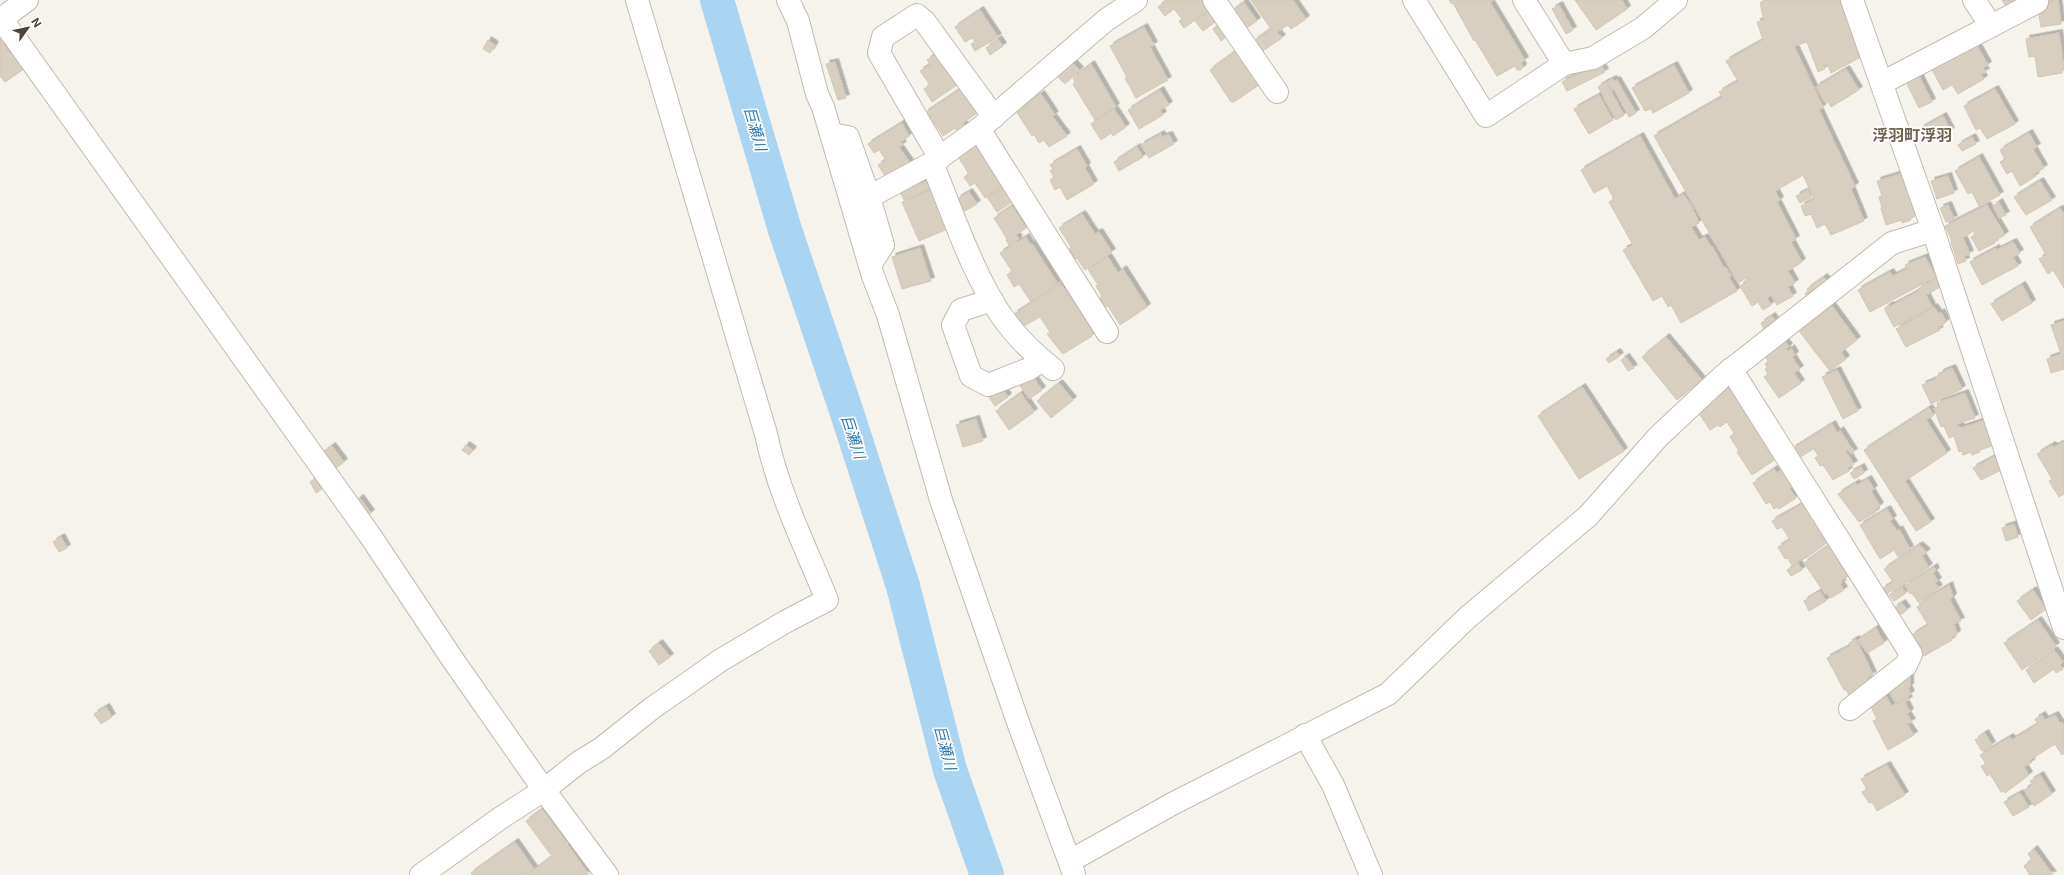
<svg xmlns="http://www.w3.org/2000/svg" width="2064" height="875" font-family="Inter,'Noto Sans JP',sans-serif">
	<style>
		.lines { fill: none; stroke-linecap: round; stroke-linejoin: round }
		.river { stroke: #a9d4f2; stroke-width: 34 }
		.building { fill: #d8cfc1; stroke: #d3c7b4; filter: url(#shadow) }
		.minor-casing { stroke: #c2bbae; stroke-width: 24 }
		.minor { stroke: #fff; stroke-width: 22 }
		.labels { text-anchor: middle; stroke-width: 3.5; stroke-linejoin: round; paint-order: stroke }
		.water-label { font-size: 15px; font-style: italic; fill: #2e7ab2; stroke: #fff }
		.quarter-label { font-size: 16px; font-weight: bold; fill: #6e6250; stroke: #fff }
	</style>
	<defs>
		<filter id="shadow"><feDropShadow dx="3.5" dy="-3.5" stdDeviation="0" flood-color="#0004"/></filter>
	</defs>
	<rect width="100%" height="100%" fill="#f6f3ec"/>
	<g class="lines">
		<path class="river" d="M717 0 785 230 845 407 903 586 950 770 987 875"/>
	</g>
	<g class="building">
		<path d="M1167 0H1202L1209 10 1184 28 1179 21 1182 19 1174 9 1165 16 1158 7Z"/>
		<path d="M1251 0H1293L1306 19 1291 29 1288 25 1277 32 1282 38 1261 52 1254 41 1271 29Z"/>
		<path d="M1449 0H1494L1490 2 1525 60 1521 63 1523 67 1521 70H1517L1515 66 1497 76 1475 40 1474 41 1453 3 1452 4Z"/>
		<path d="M1575 0H1622L1627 9 1596 30Z"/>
		<path d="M1764 0H1843L1861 57 1831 73 1828 65H1824L1825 69 1818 72 1807 42 1794 46 1823 107 1819 110 1855 186 1851 189 1864 221 1831 235 1825 224 1817 228 1811 214 1805 216 1801 206 1814 199 1803 175 1775 191 1780 200 1777 202 1796 239 1791 242 1802 262 1788 271 1795 283 1788 287 1793 296 1777 305 1771 295 1767 298 1771 305 1763 310 1758 302 1752 306 1740 286 1747 281 1746 278 1738 283 1654 136 1722 97 1719 92 1738 81 1726 61 1763 40 1757 22 1764 20 1760 3Z"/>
		<path d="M2002 0H2019L2007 8Z"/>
		<path d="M2055 0H2058L2061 24 2041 27 2038 9Z"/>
		<path d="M1244 2 1257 21 1245 29 1232 11Z"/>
		<path d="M1559 5 1573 30 1566 34 1552 9Z"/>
		<path d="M980 10 998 37 975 51 971 44 975 42 972 38 965 42 955 27Z"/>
		<path d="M1212 10 1219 19 1203 31 1195 21Z"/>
		<path d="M1218 25 1226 37 1221 41 1213 29Z"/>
		<path d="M1144 27 1154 45 1150 47 1168 80 1136 98 1125 78 1127 77 1110 46Z"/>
		<path d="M2059 33 2064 70 2062 71V73L2038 77 2035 56 2029 57 2026 39Z"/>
		<path d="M0 39 11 55 14 53 24 69 5 82 0 76Z"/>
		<path d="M998 39 1003 46 990 55 986 48Z"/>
		<path d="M488 40 495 45 490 53 483 49Z"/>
		<path d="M1975 42 1988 65 1983 68 1986 72 1981 74 1984 79 1958 94 1952 85 1943 90 1931 68Z"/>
		<path d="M1236 51 1259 85 1234 102H1231L1210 70Z"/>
		<path d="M939 52 960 83 932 102 924 89 930 85 920 71 930 65 927 60Z"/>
		<path d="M1071 61 1080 70 1065 84 1056 75Z"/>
		<path d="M835 62 846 98 838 100 826 64Z"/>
		<path d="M1600 63 1605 72 1567 91 1562 82Z"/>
		<path d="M1091 64 1116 107 1095 120 1073 84 1075 82 1073 78Z"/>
		<path d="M1674 65 1689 93 1653 113 1651 109 1645 111 1632 88Z"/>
		<path d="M1846 69 1859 90 1831 107 1828 101 1825 103 1816 87Z"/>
		<path d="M1919 76 1932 102 1919 108 1906 82Z"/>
		<path d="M1613 79 1615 81 1617 80 1636 113 1629 117 1614 89 1612 90 1607 82Z"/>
		<path d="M1606 82 1624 115 1616 120 1598 87Z"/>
		<path d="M962 88 978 112 963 123 965 126 958 132 955 128 943 136 933 121 931 123 925 113Z"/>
		<path d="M1995 89 2015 124 1987 139 1980 128 1976 130 1964 106Z"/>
		<path d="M1160 90 1169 105 1160 110 1163 115 1139 129 1128 110Z"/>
		<path d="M1041 94 1055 115 1052 116 1067 136 1049 147 1044 140 1039 143 1034 134 1032 136 1016 111Z"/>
		<path d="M1599 95 1613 120 1589 134 1574 109Z"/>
		<path d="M1114 109 1126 127 1113 136 1111 133 1101 140 1091 124Z"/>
		<path d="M1943 116 1951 131 1928 143 1920 129Z"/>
		<path d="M902 123 909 136 901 142 903 145 899 147 913 167 887 179 878 165 886 160 879 150 874 153 868 144Z"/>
		<path d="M2029 133 2037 147 2033 149 2044 168 2034 174 2036 176 2020 186 2012 171 2007 174 2000 162 2005 159 2000 150Z"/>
		<path d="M1161 134 1162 137 1169 135 1174 144 1149 158 1141 145Z"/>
		<path d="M1640 136 1675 199 1683 194 1691 205 1699 223 1691 227 1699 240 1705 237 1711 247 1712 246 1724 268 1726 267 1731 276 1729 277 1737 291 1681 323 1671 305 1668 307 1662 296 1653 301 1623 250 1633 245 1609 202 1614 199 1607 186 1594 193 1581 170Z"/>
		<path d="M1972 137 1976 144 1962 151 1958 145Z"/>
		<path d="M974 145H977L1002 187 985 198 975 183 970 186 964 177 969 174 959 158Z"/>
		<path d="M1137 147 1143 157 1119 171 1114 162Z"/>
		<path d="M1077 149 1087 166 1085 168 1094 184 1067 200 1060 187 1055 190 1050 180 1054 177 1050 171 1053 169 1050 165Z"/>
		<path d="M1979 157 2000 195 1979 206 1972 192 1968 194 1955 171Z"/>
		<path d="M1903 173 1916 214 1910 218 1911 220 1902 223V220L1886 225 1881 208H1882L1879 197 1882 196 1877 181Z"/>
		<path d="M1948 176 1954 193 1937 199 1931 181Z"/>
		<path d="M927 181 930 189 904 200 900 192Z"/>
		<path d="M2040 181 2052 200 2026 215 2014 197Z"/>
		<path d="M1003 187 1012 202 997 212 987 197Z"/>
		<path d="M934 189 950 228 919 241 902 202Z"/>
		<path d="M1808 190 1811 197 1800 203 1796 196Z"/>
		<path d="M969 192 977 204 965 211 957 199Z"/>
		<path d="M1999 202 2006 215 1999 218 1993 206Z"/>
		<path d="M1948 205 1954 219 1946 222 1940 208Z"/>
		<path d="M1987 205 2005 235 1994 241 1995 243 1979 251 1971 237 1975 234 1973 231 1963 238 1970 254 1964 256 1966 261 1958 264 1951 242 1952 241 1945 226Z"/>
		<path d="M1012 206 1026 228 1016 235 1019 239 1017 240 1018 242 1026 237 1030 244H1032L1058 284 1031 302 1019 284 1014 287 1007 275 1012 271 1000 253 1010 247 1006 240 1007 239 994 218Z"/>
		<path d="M2059 209H2061L2064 214V288L2053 270 2048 274 2039 259 2046 255 2030 227Z"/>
		<path d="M1082 214 1095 234 1099 232 1112 252 1085 270 1077 258 1075 259 1069 249 1071 247 1059 228Z"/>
		<path d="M2013 242 2020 253 2013 257 2018 266 1982 285 1970 262 1996 248 1997 250Z"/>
		<path d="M920 248 931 281 902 289 892 257Z"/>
		<path d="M1108 257 1118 273 1123 269 1147 307 1120 325 1108 306 1106 307 1100 298 1102 296 1096 286 1098 285 1088 269Z"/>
		<path d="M1925 257 1936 277 1870 312 1858 290 1890 272 1893 276 1907 269 1905 265Z"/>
		<path d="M1824 277 1829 284 1809 299 1805 294 1808 291 1807 289Z"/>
		<path d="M1937 278 1942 286 1926 295 1932 307 1894 327 1885 310V308L1890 305 1891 306 1919 291 1918 289Z"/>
		<path d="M1061 284 1094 332 1091 334 1092 336 1063 354 1047 334 1050 332 1040 317 1022 327 1014 314Z"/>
		<path d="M2022 285 2032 303 2002 321 1991 304Z"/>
		<path d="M1832 306 1857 340 1841 352 1846 359 1830 371 1799 331Z"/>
		<path d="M1934 307 1939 314 1941 312 1946 322 1938 328 1940 330 1906 347 1896 329Z"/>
		<path d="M1772 316 1776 322 1764 329 1761 323Z"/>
		<path d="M2064 321V369L2051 373 2047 359 2061 354 2051 325Z"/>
		<path d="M1666 337 1702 380 1677 400 1642 357Z"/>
		<path d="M1784 340 1789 347 1786 349 1788 351 1791 348 1795 355 1792 357 1800 369 1794 373 1801 383 1779 398 1764 377 1768 374 1765 369 1767 367 1765 364 1768 361 1764 354Z"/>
		<path d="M1617 352 1620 356 1609 363 1606 359Z"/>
		<path d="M1626 357 1634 368 1628 371 1621 360Z"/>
		<path d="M1952 368 1962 389 1931 404 1922 385 1936 379 1935 377 1940 375V373Z"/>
		<path d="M1837 370 1858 411 1843 419 1822 377Z"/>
		<path d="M1033 377 1042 390 1029 399 1020 386Z"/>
		<path d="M1059 383 1073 400 1051 418 1037 401Z"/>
		<path d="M1000 385 1008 397 995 406 987 394Z"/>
		<path d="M1731 386 1776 459 1752 475 1737 452 1739 451 1730 437 1734 433 1727 422 1720 427 1718 425 1710 430 1696 409Z"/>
		<path d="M1582 387 1624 451 1579 479 1538 416Z"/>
		<path d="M1021 393 1034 412 1009 430 996 411Z"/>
		<path d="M1965 393 1975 418 1957 424 1958 427 1960 426 1961 428 1985 420 1992 446 1979 450 1980 452 1972 455 1971 452 1963 455 1962 451 1959 452 1954 436 1949 438 1944 426 1941 427 1934 408 1938 407 1937 403Z"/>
		<path d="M1929 408 1934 415 1926 420 1947 453 1905 481 1931 522 1916 531 1864 450Z"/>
		<path d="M976 419 983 441 963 447 956 425Z"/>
		<path d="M1832 424 1837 433 1840 430 1854 452 1851 454 1848 450 1846 452 1854 464 1847 468 1849 471 1833 480 1823 465 1820 466 1815 458 1818 456 1814 449 1818 446 1799 458 1792 449Z"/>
		<path d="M2064 442V494L2059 497 2049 481 2052 479 2037 454 2052 445 2054 447Z"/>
		<path d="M466 445 473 450 469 455 462 450Z"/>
		<path d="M332 446 344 462 332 471 320 455Z"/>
		<path d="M1996 456 2001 470 1981 480 1973 468Z"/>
		<path d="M1861 467 1864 473 1854 479 1850 473Z"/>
		<path d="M1785 468 1790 476 1786 478 1792 487 1790 489 1796 498 1779 509 1777 507 1774 509 1770 502 1766 504 1753 483 1774 469 1777 473Z"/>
		<path d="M316 478 322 489 316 493 310 482Z"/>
		<path d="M1868 479 1874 489 1871 491 1880 506 1875 510 1876 512 1859 522 1838 494 1856 483 1857 485Z"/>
		<path d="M360 498 371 513 366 517 355 502Z"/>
		<path d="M1806 502 1828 542 1806 558 1791 564 1788 558 1785 559 1778 547 1790 540 1782 527 1777 529 1772 521Z"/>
		<path d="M1887 509 1893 519 1890 521 1897 531 1899 529 1910 549 1898 557 1894 550 1880 559 1860 525Z"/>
		<path d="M2014 524 2018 537 2006 541 2002 528Z"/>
		<path d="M61 537 67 548 59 552 53 542Z"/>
		<path d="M1832 543 1839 554 1835 556 1848 576 1841 581 1843 583 1840 584 1844 590 1831 598 1827 593 1825 594 1804 563Z"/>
		<path d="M1919 545 1927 552 1922 556 1929 567 1901 587 1900 585 1885 595 1882 589 1893 582 1884 569Z"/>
		<path d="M1798 563 1802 570 1791 576 1787 570Z"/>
		<path d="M1934 567 1936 571 1933 573 1938 581 1935 583 1939 588 1918 602 1912 593 1910 594 1905 586Z"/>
		<path d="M1949 585 1953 597 1950 600 1961 621 1954 624 1957 634 1951 638 1952 640 1924 656 1912 635 1928 625 1917 607 1920 605 1919 603Z"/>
		<path d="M1902 587 1906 593 1894 601 1889 595Z"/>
		<path d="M2033 590 2046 609 2031 620 2017 601Z"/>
		<path d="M1820 591 1826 601 1809 611 1804 601Z"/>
		<path d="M1902 603 1907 610 1899 616 1894 608Z"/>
		<path d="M2038 620 2056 646 2022 670 2004 643Z"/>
		<path d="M1876 628 1884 643 1867 653 1858 640Z"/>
		<path d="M1856 639 1873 675 1868 677 1870 681 1863 685 1864 687 1849 695 1846 690H1844L1827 658 1850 646 1849 643Z"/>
		<path d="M659 643 670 657 659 665 649 651Z"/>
		<path d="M2054 650 2063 662 2060 665 2063 669 2056 673 2054 669 2034 683 2026 670Z"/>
		<path d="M1910 673V687L1908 688 1911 694 1907 697 1909 700 1905 702 1904 699 1896 703 1888 689Z"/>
		<path d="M1886 696 1891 706 1904 700 1910 712 1907 714 1912 722 1907 724 1914 735 1888 750 1873 721 1877 719 1870 705Z"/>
		<path d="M106 707 112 717 101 724 94 714Z"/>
		<path d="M2042 715 2045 720 2055 715 2060 723 2062 722 2064 725V753L2062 755 2055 744 2030 760 2032 762 2024 767 2029 775 2005 793 2004 791 2001 792 1990 774 1987 776 1981 766 1986 764 1980 755 2010 737 2012 740 2038 724 2035 719Z"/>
		<path d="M1985 733 1992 745 1982 751 1975 740Z"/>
		<path d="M1887 765 1905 795 1877 811 1872 802 1869 803 1862 792 1867 789 1861 779Z"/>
		<path d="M2040 775 2052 794 2034 806 2024 790 2033 785 2030 781Z"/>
		<path d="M2020 793 2029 807 2013 816 2004 802Z"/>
		<path d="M542 809 567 843 551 855 526 821Z"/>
		<path d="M515 842 534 869 525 875H472L471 873Z"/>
		<path d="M568 845 589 875H527Z"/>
		<path d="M2034 849 2053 875H2030L2024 866 2032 860 2028 854Z"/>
	</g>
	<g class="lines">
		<g class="minor-casing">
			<g id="minor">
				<path d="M788 0 798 21 817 94 823 107 873 276 888 315 941 500 1019 725 1074 874"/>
				<path d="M1214 0 1277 92"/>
				<path d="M1414 0 1486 116 1564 64 1593 58 1643 28 1676 0"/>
				<path d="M1524 0 1564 64"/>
				<path d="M1852 0 1933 230 2064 628"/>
				<path d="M1974 0 1991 26"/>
				<path d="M0 17 369 534 453 660 544 790 607 875"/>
				<path d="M0 20 27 0"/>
				<path d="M1882 83 2037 2 2036 0"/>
				<path d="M979 129 1107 332"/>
				<path d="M831 134 848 137 869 197"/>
				<path d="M940 158 879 53 883 37 917 15 925 22 994 117"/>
				<path d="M932 163C949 204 965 252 986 290 1001 320 1026 348 1053 369"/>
				<path d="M870 265 883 245 869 197 932 163 979 129 1106 20 1136 0"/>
				<path d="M992 300 961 310 953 325 971 376 988 385 1029 369 1042 360"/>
				<path d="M1731 369 1911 654 1906 665 1850 709"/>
				<path d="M1305 735 1333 785 1371 875"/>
				<path d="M1070 861 1174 803 1388 694 1468 617 1588 516 1658 437 1723 376 1892 243 1933 230"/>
				<path d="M421 875 502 817 544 790 578 763 602 748 651 709 721 660 785 622 827 600C805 546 778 492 766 434L637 0"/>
			</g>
		</g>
		<use href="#minor" class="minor"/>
	</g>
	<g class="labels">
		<g class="water-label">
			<text transform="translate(755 129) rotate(74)" y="5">巨瀬川</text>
			<text transform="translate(853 437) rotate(72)" y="5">巨瀬川</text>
			<text transform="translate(945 748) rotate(75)" y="5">巨瀬川</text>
		</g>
		<g class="quarter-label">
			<text x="1912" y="141">浮羽町浮羽</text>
		</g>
	</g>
	<g transform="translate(28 28) rotate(57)" stroke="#ffffff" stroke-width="3" paint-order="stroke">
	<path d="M0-3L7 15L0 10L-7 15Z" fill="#4b4439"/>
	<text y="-6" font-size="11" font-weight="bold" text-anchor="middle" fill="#4b4439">N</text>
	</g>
</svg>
